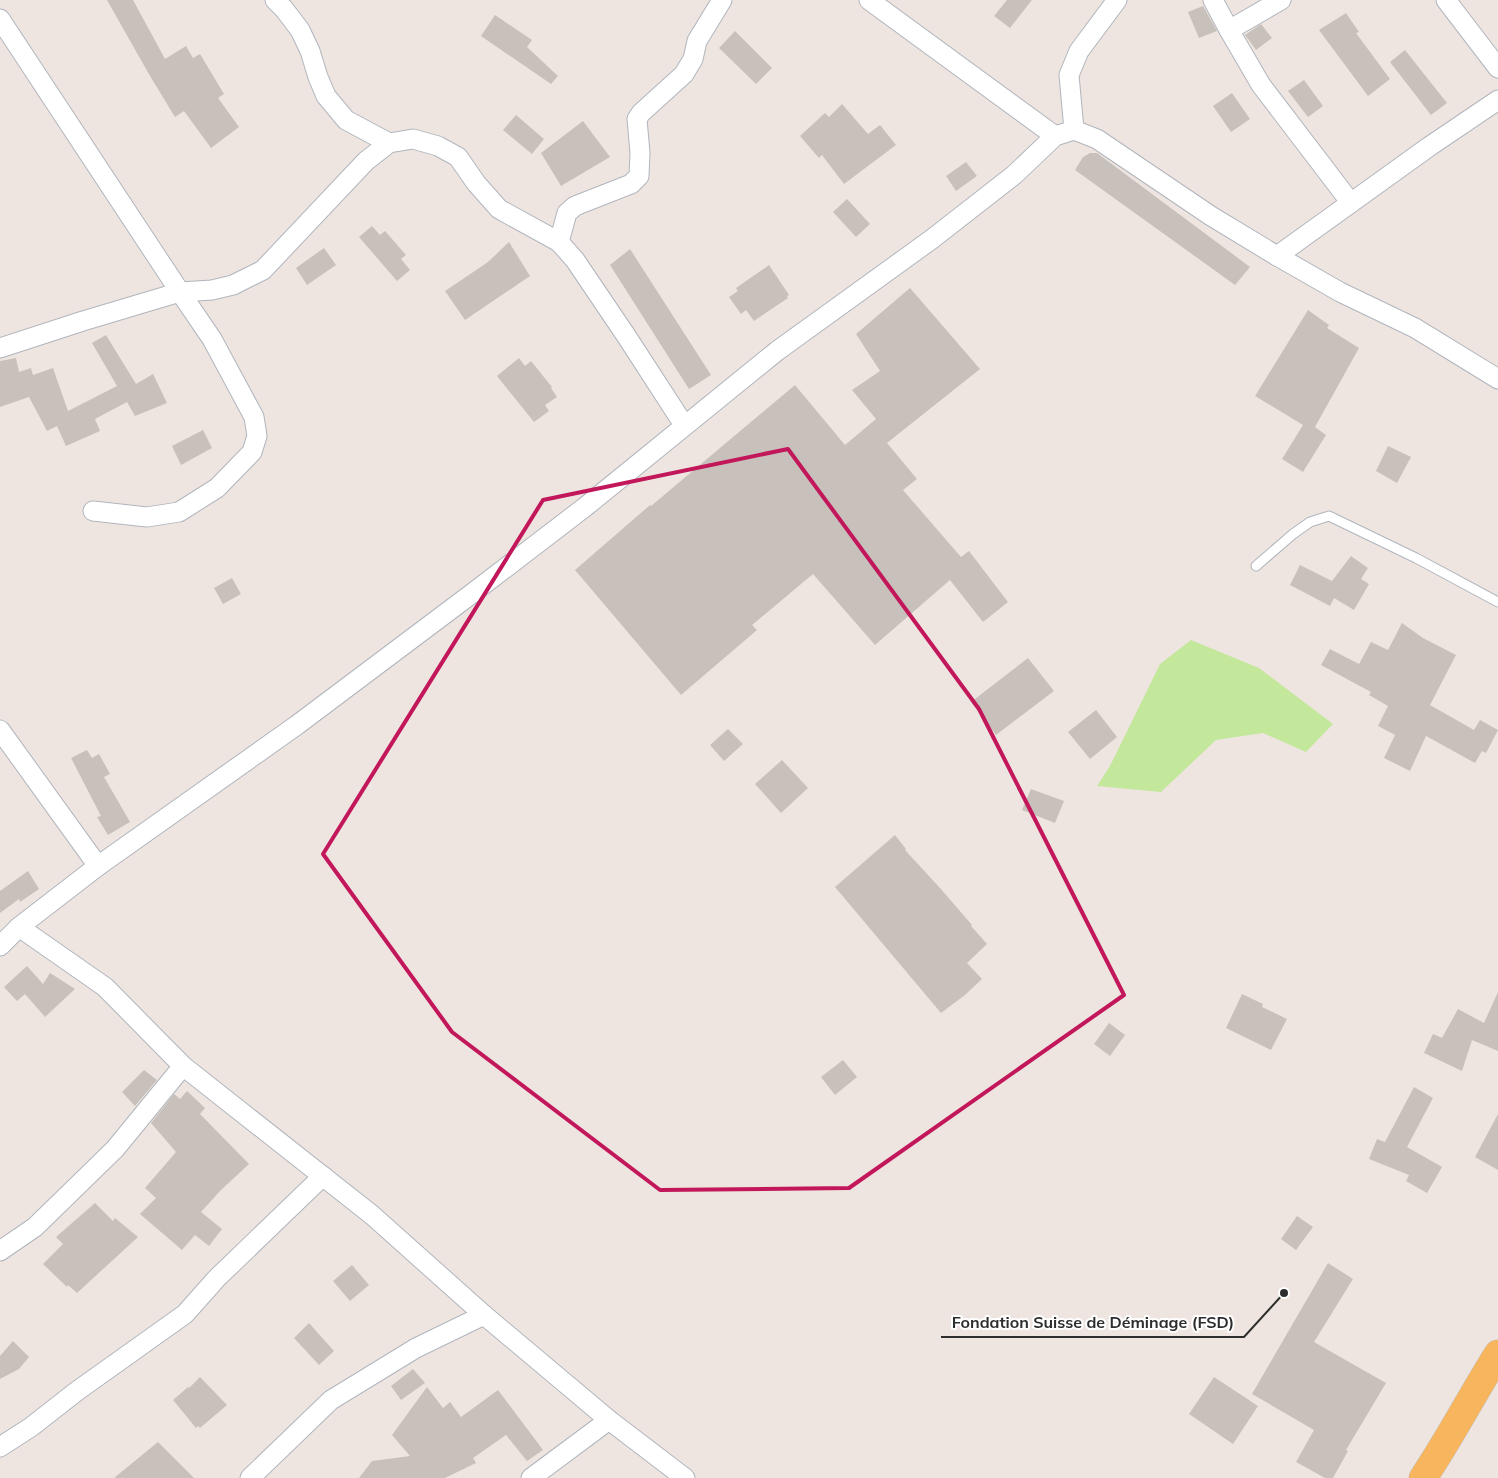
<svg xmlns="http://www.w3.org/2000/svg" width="1498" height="1478" font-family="Mulish,sans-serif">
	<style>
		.green { fill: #c3e79b }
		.building { fill: #c8c1bb }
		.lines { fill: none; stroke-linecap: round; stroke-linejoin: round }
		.lane-casing { stroke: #b0b5bd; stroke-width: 11 }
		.street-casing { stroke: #b0b5bd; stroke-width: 21 }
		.primary-casing { stroke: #c4c4c4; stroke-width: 29 }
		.lane { stroke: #fff; stroke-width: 9 }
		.street { stroke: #fff; stroke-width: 19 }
		.primary { stroke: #f7b55d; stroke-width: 28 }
		.marked { fill: none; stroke: #c2185b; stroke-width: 4; stroke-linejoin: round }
		.leader { fill: none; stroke: #2d2d2d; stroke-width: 2 }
		.callout-dot { fill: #2d2d2d; stroke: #fff; stroke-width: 2 }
		.callout-label { font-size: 16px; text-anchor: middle; font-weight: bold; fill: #2d2d2d; stroke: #fff; stroke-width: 4; stroke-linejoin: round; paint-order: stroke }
	</style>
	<rect width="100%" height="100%" fill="#efe5e0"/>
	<path class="green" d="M1191 640 1259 668 1333 724 1306 752 1263 733 1216 740 1161 792 1097 786 1110 766 1160 664Z"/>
	<g class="building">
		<path d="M107 0H133L165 59 186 46 193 58 200 54 224 94 218 98 239 127 211 148 184 111 175 117 150 76Z"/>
		<path d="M1007 0H1032L1010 28 994 16Z"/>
		<path d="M1203 6 1217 31 1199 38 1188 12Z"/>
		<path d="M1346 13 1359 32 1356 33 1390 79 1368 96 1319 30Z"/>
		<path d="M495 15 532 40 527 47 558 76 551 84 481 36Z"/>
		<path d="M1261 24 1272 38 1256 50 1245 35Z"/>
		<path d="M735 31 772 68 756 84 719 48Z"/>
		<path d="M1405 50 1447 103 1431 115 1390 62Z"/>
		<path d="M1304 80 1323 106 1308 117 1288 91Z"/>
		<path d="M1232 93 1250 119 1231 132 1213 106Z"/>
		<path d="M842 104 868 134 880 125 896 145 844 184 822 155 819 158 800 136 825 113 829 117Z"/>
		<path d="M516 115 544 139 532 154 503 130Z"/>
		<path d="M583 121 610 157 561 186 541 153Z"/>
		<path d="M1090 153H1097L1250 267 1235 285 1075 170 1083 157Z"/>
		<path d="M966 162 977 176 956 191 946 176Z"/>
		<path d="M847 199 870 224 856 237 833 212Z"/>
		<path d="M372 226 380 235 385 231 406 255 401 259 410 270 397 281 359 237Z"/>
		<path d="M509 242 530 276 465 320 445 291 488 262Z"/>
		<path d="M324 248 336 265 307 285 296 268Z"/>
		<path d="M630 249 711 375 689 389 610 265Z"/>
		<path d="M769 265 789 295 787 296 788 298 754 321 746 310 741 314 729 297 738 291 736 288Z"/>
		<path d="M910 288 980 369 887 443 917 479 903 490 961 557 969 551 1008 602 983 622 950 580 875 645 813 574 752 625 757 630 681 695 575 570 650 505 651 506 795 385 845 445 876 419 852 390 880 371 856 334Z"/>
		<path d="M1308 310 1329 325 1327 328 1359 348 1315 427 1326 435 1303 472 1282 459 1303 425 1255 396Z"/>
		<path d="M106 335 136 384 153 374 167 403 135 416 127 402 95 419 100 431 66 446 57 426 47 431 29 397 0 407V361L16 358 19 372 31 368 33 375 53 368 68 411 117 386 92 343Z"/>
		<path d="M519 358 525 366 531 361 552 387 551 388 557 397 545 405 549 411 534 422 497 376Z"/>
		<path d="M203 430 212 448 181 465 172 446Z"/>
		<path d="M1388 446 1411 457 1397 483 1376 471Z"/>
		<path d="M1351 556 1368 568 1361 579 1369 584 1354 610 1334 598 1330 606 1290 585 1300 565 1332 581Z"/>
		<path d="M232 578 241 594 223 604 214 588Z"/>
		<path d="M1402 623 1423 638 1456 655 1430 705 1474 730 1480 720 1498 730 1486 753 1482 751 1475 763 1426 736 1410 771 1384 758 1395 735 1378 726 1388 706 1369 695 1371 692 1321 665 1330 649 1359 664 1371 642 1388 650Z"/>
		<path d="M1028 658 1054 691 996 735 971 702Z"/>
		<path d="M1096 710 1117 737 1090 759 1068 732Z"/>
		<path d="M728 729 743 744 724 761 710 745Z"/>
		<path d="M87 750 92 758 99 754 110 774 104 777 130 822 108 835 97 817 101 816 71 758Z"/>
		<path d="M782 760 808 788 781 813 755 784Z"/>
		<path d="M1031 789 1064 801 1055 823 1022 810Z"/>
		<path d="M895 835 906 849 905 850 940 888 972 925 971 926 987 944 967 963 982 979 965 995 941 1013 835 887Z"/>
		<path d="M28 871 39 889 20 902 19 899 0 913V891Z"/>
		<path d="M27 966 43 984 50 973 75 989 45 1017 25 994 17 1001 4 987Z"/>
		<path d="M1498 992V1051L1472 1040 1462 1071 1424 1053 1433 1034 1442 1038 1458 1009 1484 1023Z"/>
		<path d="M1242 994 1263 1004 1262 1007 1287 1019 1271 1050 1226 1028Z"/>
		<path d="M1109 1023 1125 1035 1110 1056 1094 1044Z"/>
		<path d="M843 1060 857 1077 835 1095 821 1077Z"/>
		<path d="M144 1070 157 1080 135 1106 122 1092Z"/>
		<path d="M1414 1087 1433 1098 1407 1147 1442 1167 1427 1193 1406 1181 1409 1175 1369 1159 1377 1139 1385 1142Z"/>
		<path d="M187 1091 205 1108 200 1114 249 1164 221 1190 201 1212 222 1229 209 1246 195 1235 182 1250 140 1214 156 1198 145 1188 176 1152 151 1123 174 1094 180 1099Z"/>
		<path d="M1498 1114V1170L1475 1157Z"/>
		<path d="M95 1203 113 1221 115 1218 138 1237 77 1293 68 1285 67 1287 43 1264 63 1244 56 1237Z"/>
		<path d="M1297 1216 1313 1227 1296 1250 1281 1239Z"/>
		<path d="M1328 1263 1353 1279 1314 1342 1386 1383 1346 1450 1348 1451 1333 1478H1325L1296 1462 1314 1430 1252 1394Z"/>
		<path d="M352 1265 369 1285 350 1301 333 1281Z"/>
		<path d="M309 1323 334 1351 319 1365 294 1338Z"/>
		<path d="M13 1341 29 1357 19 1369 0 1379V1356Z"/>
		<path d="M413 1369 425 1383 401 1400 391 1386Z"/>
		<path d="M200 1377 227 1405 200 1428 198 1426 196 1428 173 1400 188 1387 189 1388Z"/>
		<path d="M1214 1377 1258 1406 1233 1444 1189 1414Z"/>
		<path d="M427 1387 443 1408 450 1402 461 1417 498 1390 543 1450 527 1461 506 1435 473 1458 476 1463 445 1478H359L372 1461 410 1456 392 1435Z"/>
		<path d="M158 1442 194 1478H114Z"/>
	</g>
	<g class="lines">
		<g class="lane-casing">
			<path id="lane" d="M1256 566 1293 534 1310 522 1329 516 1416 558 1498 602"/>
		</g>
		<g class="street-casing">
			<g id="street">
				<path d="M275 0 284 9 300 30 310 51 318 77 326 96 346 120 389 143"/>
				<path d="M869 0 1055 136"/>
				<path d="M1213 0 1229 30 1261 85 1351 203"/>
				<path d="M1446 0 1498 68"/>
				<path d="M0 19 180 292 212 339 254 417 257 436 252 452 217 488 179 512 147 517 93 511"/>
				<path d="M1229 30 1281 0"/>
				<path d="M1074 130 1069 75 1079 51 1117 0"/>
				<path d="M559 242 567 213 575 206 631 184 639 176 640 153 637 119 641 113 684 74 693 59 697 41 722 0"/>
				<path d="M1277 256 1430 146 1498 100"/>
				<path d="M0 348 83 321 180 292 212 290 233 285 263 270 366 161 389 143 413 139 438 146 458 157 476 183 499 209 559 242 575 260 627 337 684 425"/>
				<path d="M0 730 98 866"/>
				<path d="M19 927 105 987 183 1066 372 1215 484 1315 609 1420 685 1478"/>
				<path d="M0 946 19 927 98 866 297 725 470 595 585 507 777 351 932 239 1014 175 1055 136 1074 130 1097 139 1211 216 1277 256 1340 292 1415 328 1498 379"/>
				<path d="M0 1251 35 1227 115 1149 183 1066"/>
				<path d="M0 1447 31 1427 77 1391 185 1314 217 1278 323 1176"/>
				<path d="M250 1478 331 1400 416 1348 484 1315"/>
				<path d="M531 1478 609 1420"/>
			</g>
		</g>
		<g class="primary-casing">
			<path id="primary" d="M1423 1478C1450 1438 1472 1395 1498 1354"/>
		</g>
		<use href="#lane" class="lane"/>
		<use href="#street" class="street"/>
		<use href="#primary" class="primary"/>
	</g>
	<path class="marked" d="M788 449 979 709 1124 995 849 1188 660 1190 452 1032 323 854 543 500Z"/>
	<path class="leader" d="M1284 1293L1244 1337H941"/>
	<circle class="callout-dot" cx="1284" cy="1293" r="5"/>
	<g class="callout-label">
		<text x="1093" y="1328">Fondation Suisse de Déminage (FSD)</text>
	</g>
</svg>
